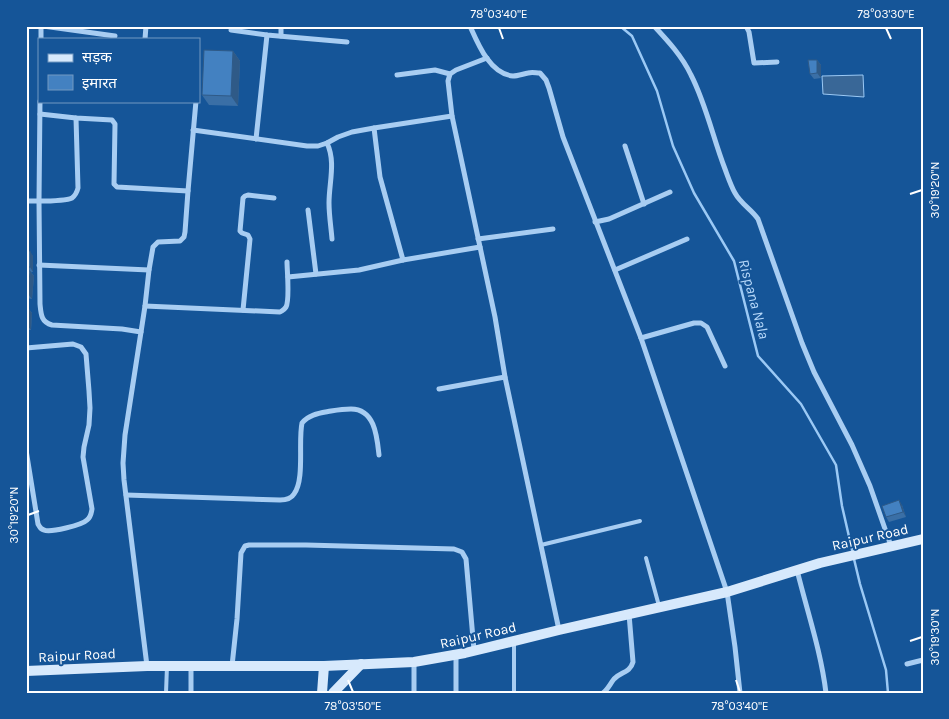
<svg xmlns="http://www.w3.org/2000/svg" width="949" height="719" font-family="Karla,'Noto Sans Devanagari',sans-serif">
	<style>
		.water { fill: #396797; stroke: #9bc9f5 }
		.lines { fill: none; stroke-linecap: round; stroke-linejoin: round }
		.stream { stroke: #9bc9f5; stroke-width: 2.5 }
		.lane { stroke: #a8cdf2; stroke-width: 4 }
		.street { stroke: #a8cdf2; stroke-width: 5 }
		.secondary { stroke: #d7e9fc; stroke-width: 10 }
		.wall { fill: #3a6fa6 }
		.shaded-wall { fill: #2f5a87 }
		.building { fill: #4381c1; stroke: #2f5a87 }
		.ticks { fill: none; stroke: #fff; stroke-width: 2 }
		.labels { text-anchor: middle; stroke-width: 4; stroke-linejoin: round; paint-order: stroke }
		.street-label { font-size: 14px; fill: #fff; stroke: #155598 }
		.water-label { font-size: 15px; font-style: italic; fill: #b5d7f9; stroke: #155598 }
		.neatline { fill: none; stroke: #fff; stroke-width: 2 }
		.ticks-label { font-size: 12px; text-anchor: middle; fill: #fff }
	</style>
	<rect width="100%" height="100%" fill="#155598"/>
	<path class="water" d="M863 75 864 97 823 94 822 76Z"/>
	<g class="lines">
		<g class="stream">
			<path d="M620 26 632 36 657 91 673 146 694 193 734 261 758 356 801 404 836 465 842 506 853 554"/>
			<path d="M854 559 860 584 886 670 888 693"/>
		</g>
		<g class="lane">
			<path d="M541 545 640 521"/>
			<path d="M646 558 659 606"/>
			<path d="M514 643V693"/>
			<path d="M166 693 167 666"/>
		</g>
		<g class="street">
			<path d="M43 26 115 36"/>
			<path d="M470 26C478 44 490 74 513 76 517 76 523 74 528 73 532 72 536 73 540 73L546 80 549 88 563 137 641 338 727 592 735 647 740 693"/>
			<path d="M654 26C668 41 682 56 691 75 706 104 713 138 725 169 728 177 731 186 735 193 741 204 751 209 758 219L802 343 814 372 852 445 870 486 891 546"/>
			<path d="M746 26 749 32 754 63 777 62"/>
			<path d="M231 30 267 35 347 42"/>
			<path d="M281 36V26"/>
			<path d="M41 39V26"/>
			<path d="M145 39 146 26"/>
			<path d="M487 58 456 70 450 74 448 81 452 116 495 317 505 377 559 630"/>
			<path d="M397 75 435 70 450 74"/>
			<path d="M40 101 39 201 40 304C41 314 41 322 52 325L122 329 141 332 125 435 123 463 124 480 147 666"/>
			<path d="M40 114 76 118 112 120 115 124 114 184 117 187 188 191"/>
			<path d="M374 128 380 177 403 260"/>
			<path d="M193 130 307 146H318L327 143 338 137 352 132 374 128 452 116"/>
			<path d="M256 139 267 35"/>
			<path d="M327 143C336 162 329 183 329 203 329 215 331 227 332 239"/>
			<path d="M625 146 644 204"/>
			<path d="M26 201C36 201 64 202 72 198 76 195 77 192 78 188L76 118"/>
			<path d="M308 210 316 274"/>
			<path d="M595 222 609 219 670 192"/>
			<path d="M478 239 553 229"/>
			<path d="M39 265 149 270"/>
			<path d="M615 270 687 239"/>
			<path d="M288 277 359 270 403 260 480 247"/>
			<path d="M145 306 280 312C283 310 284 310 286 307 290 300 287 270 287 262"/>
			<path d="M243 310 250 239 248 235 242 233 240 231 243 198 245 196 248 195 274 198"/>
			<path d="M141 332 145 306 149 270 153 247 158 242 180 241 184 237 185 232 188 191 196 101"/>
			<path d="M641 338 694 323H701L707 327 725 366"/>
			<path d="M26 348 73 344 81 347 86 354 89 391 90 408 89 425 84 447 83 457 92 509C91 514 91 517 87 520 82 525 50 533 44 530 40 529 40 527 38 524L26 450"/>
			<path d="M439 389 505 377"/>
			<path d="M126 495 280 500C285 500 291 499 294 494 305 480 298 441 302 423 309 414 321 413 331 411 337 410 345 409 351 409 375 409 377 437 379 455"/>
			<path d="M797 570C807 611 821 651 826 693"/>
			<path d="M414 662V693"/>
			<path d="M907 664 923 660"/>
			<path d="M232 666 237 619 241 553 245 546 249 545H306L454 549 462 552 466 559 474 650"/>
			<path d="M191 693V666"/>
			<path d="M456 693V655"/>
			<path d="M603 693C608 689 610 684 614 679 620 672 630 673 633 662L629 614"/>
		</g>
		<g class="secondary">
			<path d="M26 671 147 666H324L414 662 465 653 559 630 727 592 820 563 923 539"/>
			<path d="M322 693 324 666"/>
			<path d="M333 693 361 664"/>
		</g>
	</g>
	<g class="wall">
		<path d="M233 51 240 61 238 106 209 105 202 95Z"/>
		<path d="M817 60 821 65V78L814 79 810 74Z"/>
		<path d="M26 251 33 256V272H31L34 276 32 299 26 298Z"/>
		<path d="M26 308H28L32 313 31 330H26Z"/>
		<path d="M902 505 906 517 889 522 886 517Z"/>
	</g>
	<g class="shaded-wall">
		<path d="M26 34 28 38 29 54 26 50Z"/>
		<path d="M233 51 240 61 238 106 231 96Z"/>
		<path d="M817 60 821 65V78L817 73Z"/>
		<path d="M26 210 28 213 29 233 26 230Z"/>
		<path d="M30 251 33 256V272L30 267Z"/>
		<path d="M30 271 34 276 32 299 28 294Z"/>
		<path d="M28 308 32 313 31 330 27 325Z"/>
		<path d="M899 500 902 505 906 517 903 512Z"/>
	</g>
	<g class="building">
		<path d="M204 50 233 51 231 96 202 95Z"/>
		<path d="M808 60H817V73L810 74Z"/>
		<rect x="26" y="251" width="4" height="16"/>
		<path d="M26 271H30L28 294H26Z"/>
		<path d="M26 308H28L27 325H26Z"/>
		<path d="M899 500 903 512 886 517 882 506Z"/>
	</g>
	<path class="ticks" d="M499 28 503 39M886 28 891 39M910 194 922 190M28 515 39 511M910 641 922 637M348 680 353 692M736 680 740 692"/>
	<g class="labels">
		<g class="street-label">
			<text transform="translate(870 537) rotate(-13)" y="5">Raipur Road</text>
			<text transform="translate(478 635) rotate(-13)" y="5">Raipur Road</text>
			<text transform="translate(77 655) rotate(-3)" y="5">Raipur Road</text>
		</g>
		<g class="water-label">
			<text transform="translate(754 299) rotate(75)" y="5">Rispana Nala</text>
		</g>
	</g>
	<rect width="949" height="719" fill="none" stroke="#155598" stroke-width="55"/>
	<rect x="38" y="38" width="162" height="65" fill="#155598" stroke="#7399c1"/>
	<rect x="48" y="54" width="25" height="8" fill="#d7e9fc" stroke="#7399c1"/>
	<text x="82" y="62" font-size="15" fill="#ffffff">सड़क</text>
	<rect x="48" y="75" width="25" height="15" fill="#4381c1" stroke="#7399c1"/>
	<text x="82" y="88" font-size="15" fill="#ffffff">इमारत</text>
	<rect x="28" y="28" width="894" height="664" class="neatline"/>
	<g class="ticks-label">
		<text x="499" y="18">78°03'40"E</text>
		<text x="886" y="18">78°03'30"E</text>
		<text transform="translate(935 190) rotate(-90)" y="4">30°19'20"N</text>
		<text transform="translate(14 515) rotate(-90)" y="4">30°19'20"N</text>
		<text transform="translate(935 637) rotate(-90)" y="4">30°19'30"N</text>
		<text x="353" y="710">78°03'50"E</text>
		<text x="740" y="710">78°03'40"E</text>
	</g>
</svg>
